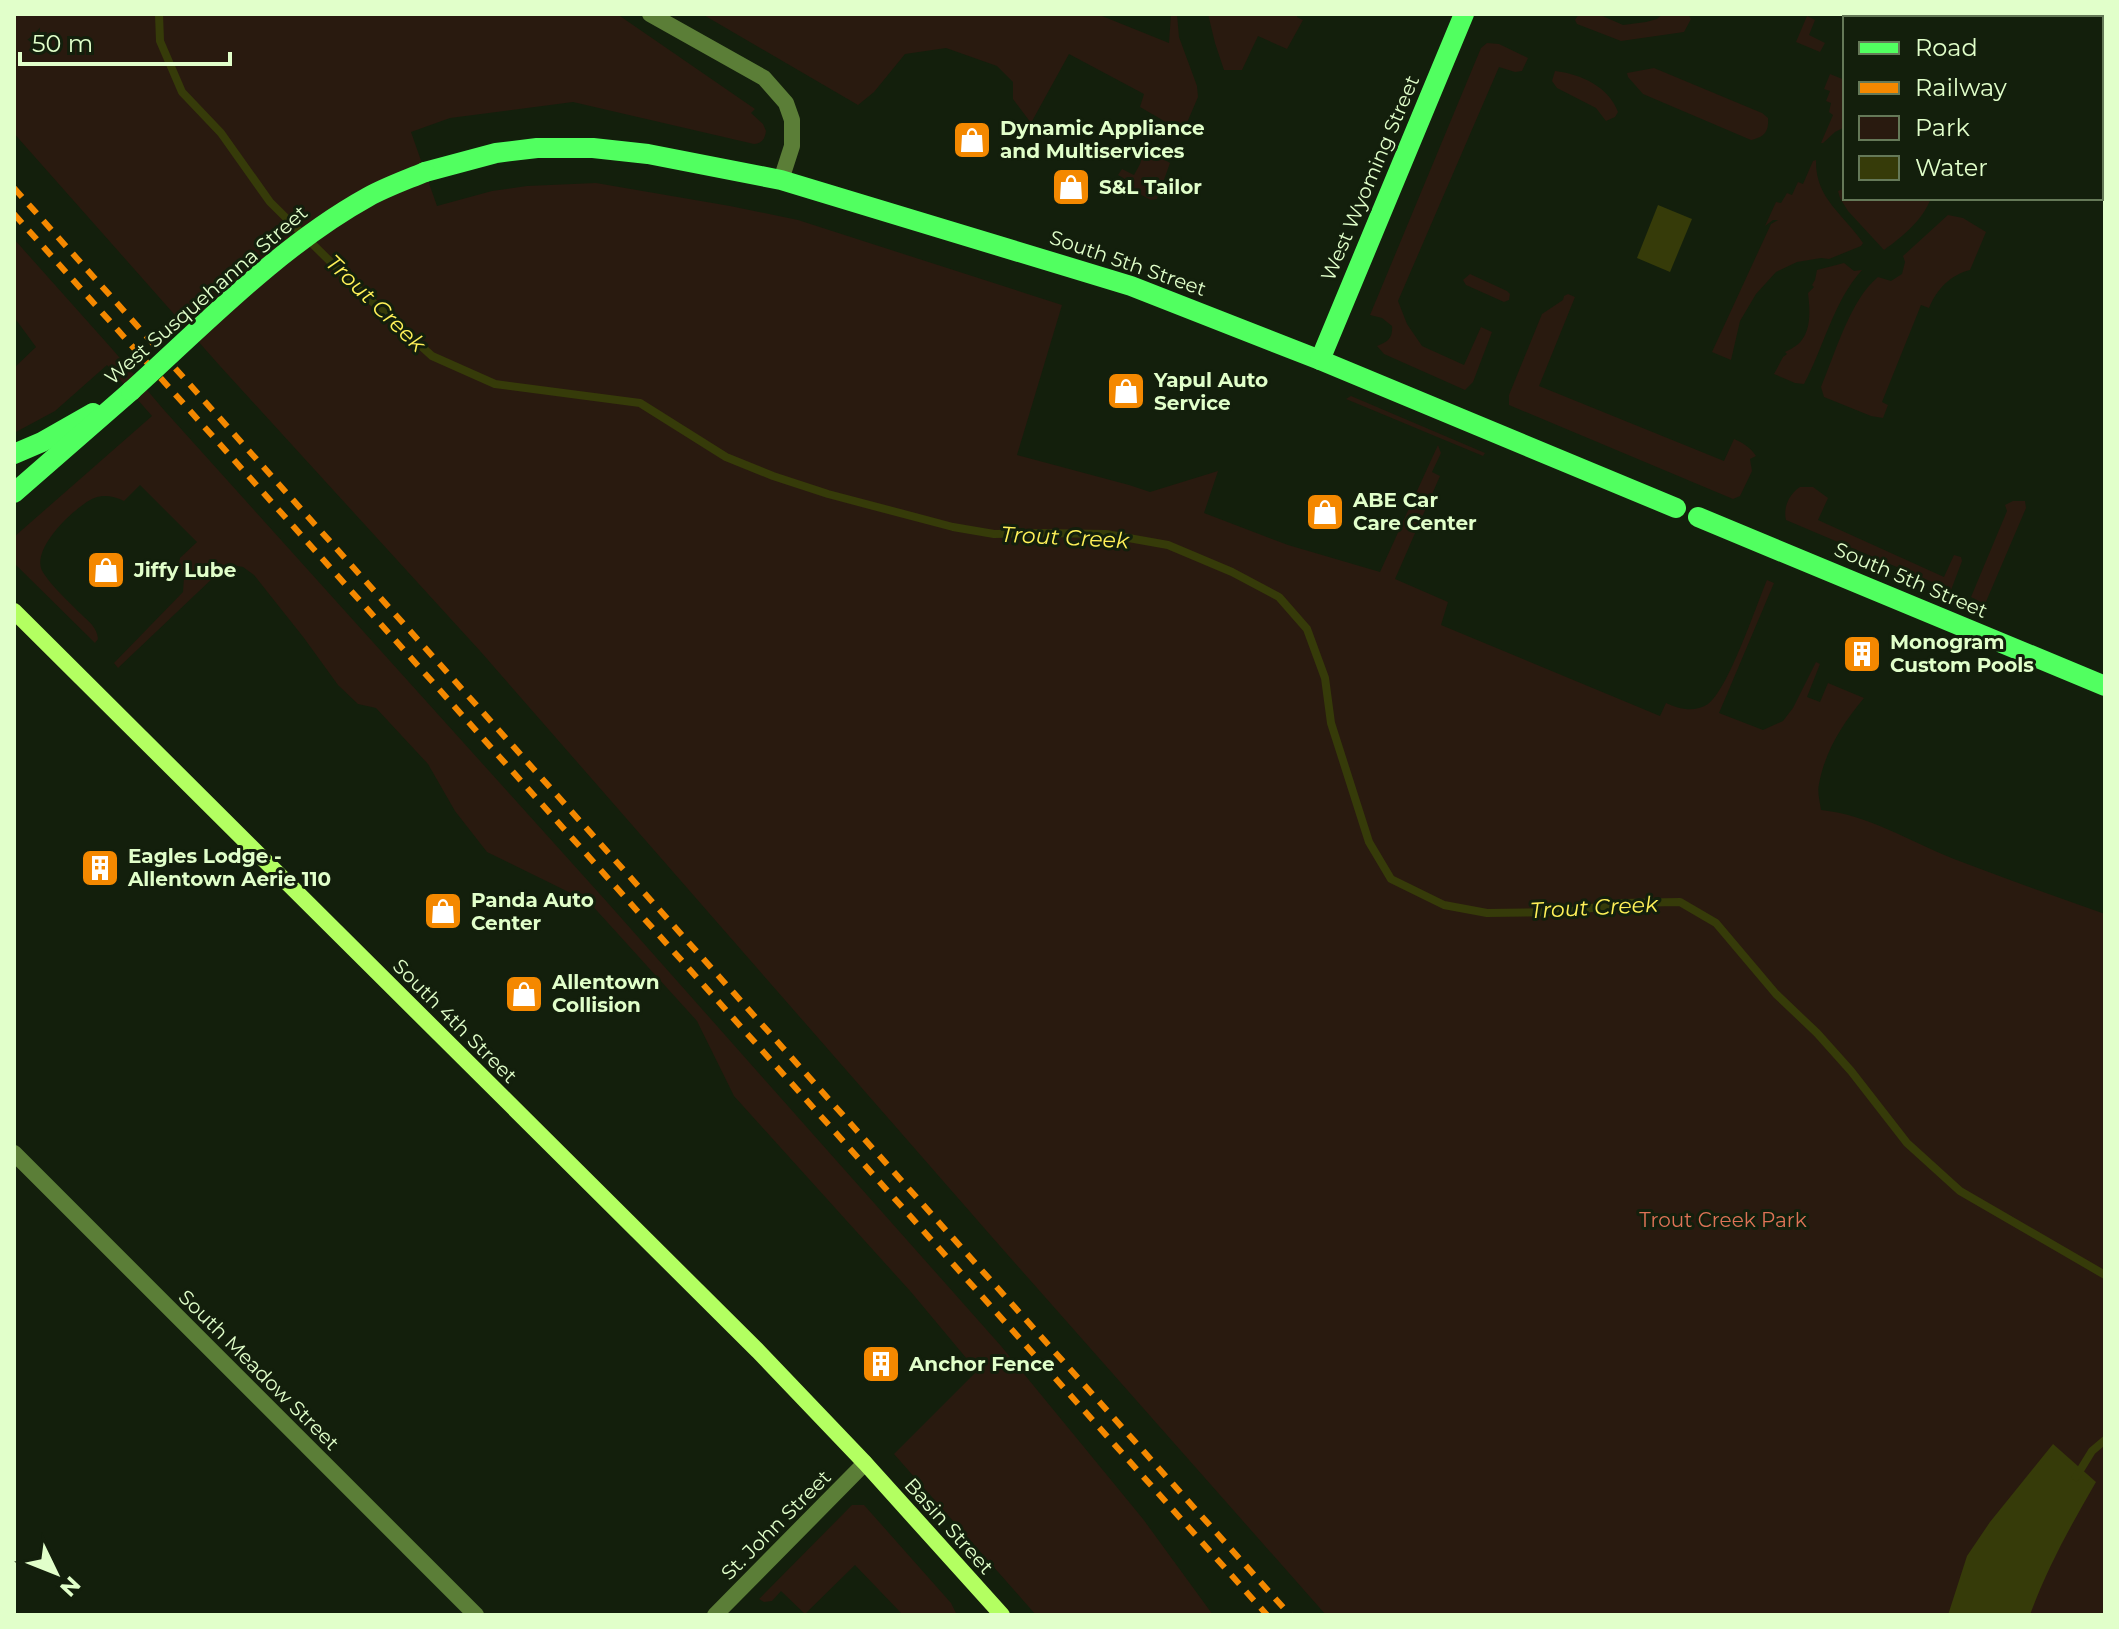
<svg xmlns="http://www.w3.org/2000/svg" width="2119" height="1629" font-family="Montserrat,sans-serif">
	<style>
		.green { fill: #291a0f }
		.water { fill: #363b09 }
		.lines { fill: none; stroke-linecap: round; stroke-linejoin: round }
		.stream { stroke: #363b09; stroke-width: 8 }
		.minor { stroke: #5b7e37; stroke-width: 16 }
		.secondary { stroke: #b3ff61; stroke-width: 16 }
		.primary { stroke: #51ff60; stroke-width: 20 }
		.rail { stroke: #f48800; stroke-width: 6; stroke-dasharray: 12 10; stroke-linecap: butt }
		.primary-bridge { stroke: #51ff60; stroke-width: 20 }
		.labels { text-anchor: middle; stroke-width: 6; stroke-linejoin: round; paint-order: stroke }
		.poi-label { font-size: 20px; font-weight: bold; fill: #e1ffca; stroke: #131f0c; text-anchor: start }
		.street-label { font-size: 20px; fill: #e1ffca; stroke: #131f0c }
		.park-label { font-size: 20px; fill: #de7357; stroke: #131f0c }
		.water-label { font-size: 22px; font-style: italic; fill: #fff158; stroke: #131f0c }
	</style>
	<rect width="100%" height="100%" fill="#131f0c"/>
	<g class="green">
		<path d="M14 14H617L755 109 751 113 763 124 766 131C765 139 762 143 754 144L573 102 450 118 411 132 437 206 492 191 527 186 596 183 730 206 798 220 1062 305 1017 455 1129 485 1150 492 1218 471 1204 513 1288 545 1380 572 1438 445 1441 453 1432 472 1440 476 1395 579 1448 602 1441 625 1660 716 1666 703C1679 709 1694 713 1708 704 1728 690 1756 606 1767 580L1774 583 1719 713 1763 730 1783 721 1793 708 1816 662 1820 664 1807 697 1820 702 1828 683 1864 698C1843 723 1825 751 1819 784 1817 792 1820 802 1821 810 1869 815 1909 841 1954 859 2004 878 2054 896 2105 914V1615H1326L992 1237 481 652 220 366 19 139 14 133Z"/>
		<path d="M702 14H1097L1169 43 1171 14H1177L1179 37 1197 86 1198 97 1183 132 1140 107 1144 94 1069 54 1031 123 1013 99V82L997 66 946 48 905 54 874 92 858 105Z"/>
		<path d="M1208 14H1298L1297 17 1303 20 1287 49 1258 36 1242 70H1224L1215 43Z"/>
		<path d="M1579 14H1598L1623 25 1646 22 1657 19 1663 14H1688L1691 19 1684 32 1621 41 1577 24 1575 20Z"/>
		<path d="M1807 16 1815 20 1809 35 1825 43 1820 52 1796 42Z"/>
		<path d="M1487 43 1499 44 1528 58 1522 71 1515 72 1499 67 1398 301 1407 324 1422 346 1464 365 1481 327 1492 332 1473 382 1465 390 1384 354 1377 346C1388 342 1393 338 1392 326L1382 318 1370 315 1481 48Z"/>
		<path d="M1654 68 1762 113 1768 118C1769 132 1764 137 1751 140L1643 94 1628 77 1627 73Z"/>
		<path d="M1555 71C1581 74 1609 87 1618 112L1615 117 1606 121 1596 108 1557 88 1552 81Z"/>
		<path d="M1830 74 1845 80V127L1835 132 1823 143H1821L1833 115 1829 112 1831 103 1826 101 1830 91 1824 89Z"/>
		<path d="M1145 148 1170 163 1157 199 1151 200 1128 188 1130 182 1118 175 1122 169 1134 175 1140 164Z"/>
		<path d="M1816 160C1815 199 1844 214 1863 243L1861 246 1829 259 1821 258 1797 262 1776 272 1756 294 1740 321 1731 360 1712 352 1771 224 1778 220H1773L1765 226 1776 202 1781 203 1787 193 1792 195 1798 182 1803 184 1813 161Z"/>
		<path d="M1845 188V198H1931C1923 220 1903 236 1884 250L1848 211 1840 198 1838 191Z"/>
		<path d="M1948 215 1963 218 1986 232 1970 270C1950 275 1937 289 1929 308L1921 305 1882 402 1888 405 1883 418 1871 416 1824 397 1821 387C1835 354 1850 300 1878 277L1891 281 1902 274 1905 262 1903 256Z"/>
		<path d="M14 239 113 350 164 410 607 902 1001 1346 1143 1519 1213 1615H1036L894 1454 977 1371 911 1292 734 1096 697 1021 589 902 487 852 455 811 428 764 376 708 358 704 338 685 304 638 254 575 243 567 232 565 216 575 118 668 114 663 183 592 184 577 179 564 180 558 197 542 140 485 124 501C109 494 97 494 84 504 68 515 35 547 41 568 45 580 71 604 81 614 89 622 97 627 98 639L95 643 17 566 14 563V537L152 416 107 365 55 411 14 433V368L36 347 14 317Z"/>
		<path d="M1844 263 1854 271 1862 270C1833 302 1824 347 1804 384L1795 383 1774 374 1783 357 1787 354 1785 352C1789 350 1793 348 1797 345 1812 333 1810 310 1808 293L1814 287 1812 285 1815 280 1817 270Z"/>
		<path d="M1470 274 1507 291 1510 294 1509 300 1504 302 1466 285 1463 280Z"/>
		<path d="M1568 294 1575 297 1539 386 1724 461 1734 439C1743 443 1750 447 1756 456L1750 459 1752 471 1740 496 1733 499 1509 405V395L1542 314 1563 300 1564 296Z"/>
		<path d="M1351 396 1485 453 1483 456 1346 399Z"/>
		<path d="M1800 487H1813L1828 498 1818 520 1944 577 1954 555 1961 557 1962 561 1951 590 1786 520C1783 508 1789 494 1800 487Z"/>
		<path d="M2013 501H2025L2026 508 1985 604 1971 597 2007 511 2005 505Z"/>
		<path d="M852 1505H864L951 1603 957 1615H903L855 1565 805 1614 781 1591 772 1601 764 1602 759 1599Z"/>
	</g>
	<g class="water">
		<path d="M1658 205 1692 219 1670 272 1637 258Z"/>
		<path d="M2053 1444 2096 1482C2071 1525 2047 1568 2030 1615H1948L1967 1556 1990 1522Z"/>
	</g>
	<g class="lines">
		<g class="stream">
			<path d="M159 14 160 41 182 92 221 133 270 202 355 286 432 356 495 384 640 403 726 457 773 476 828 494 953 527 994 534 1041 533 1106 534 1168 545 1232 572 1279 597 1307 629 1325 678 1331 723 1369 842 1391 879 1444 905 1487 913 1566 912 1623 903 1680 902 1716 923 1776 994 1817 1033 1851 1071 1907 1143 1960 1191 2105 1275"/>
			<path d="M2076 1477 2092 1451 2105 1440"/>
		</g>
		<g class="minor">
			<path d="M650 14 764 78 786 103 792 120V146L781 180"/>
			<path d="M14 1153 476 1615"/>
			<path d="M715 1615 865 1463"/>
		</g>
		<path class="secondary" d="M14 611 758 1351 865 1463 1002 1615"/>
		<g class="primary">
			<path d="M425 172 496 153 537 148H593L648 154 781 180 1131 286 1320 360 1676 508"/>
			<path d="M1320 360 1464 14"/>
			<path d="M14 454 42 442 93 413"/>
			<path d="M14 493 131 391"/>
			<path d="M1698 517 2105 686"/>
		</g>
		<g class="rail">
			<path d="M14 188 1290 1615"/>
			<path d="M14 214 1267 1615"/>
		</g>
		<path class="primary-bridge" d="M131 391C205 324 281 245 368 197 386 187 406 180 425 172"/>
	</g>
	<defs>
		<g id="shop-square" transform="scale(2)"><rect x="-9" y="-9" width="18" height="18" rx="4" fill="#f48800" stroke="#131f0c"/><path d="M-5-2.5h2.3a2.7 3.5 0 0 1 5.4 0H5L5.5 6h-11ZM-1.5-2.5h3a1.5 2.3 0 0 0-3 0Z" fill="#fff"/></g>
		<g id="building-square" transform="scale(2)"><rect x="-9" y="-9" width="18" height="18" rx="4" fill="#f48800" stroke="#131f0c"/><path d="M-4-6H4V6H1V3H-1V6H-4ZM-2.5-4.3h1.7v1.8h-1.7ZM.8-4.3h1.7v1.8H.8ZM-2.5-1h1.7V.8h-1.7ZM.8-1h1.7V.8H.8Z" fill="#fff"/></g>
	</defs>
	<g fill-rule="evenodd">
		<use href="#shop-square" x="972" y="140"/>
		<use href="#shop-square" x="1071" y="187"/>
		<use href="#shop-square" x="1126" y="391"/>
		<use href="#shop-square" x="1325" y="512"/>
		<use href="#shop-square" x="106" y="570"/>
		<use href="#building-square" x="1862" y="654"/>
		<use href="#building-square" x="100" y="868"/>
		<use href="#shop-square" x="443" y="911"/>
		<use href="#shop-square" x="524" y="994"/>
		<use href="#building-square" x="881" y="1364"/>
	</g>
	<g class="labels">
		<g class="poi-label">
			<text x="1000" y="135">Dynamic Appliance<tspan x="1000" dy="23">and Multiservices</tspan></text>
			<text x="1099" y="194">S&amp;L Tailor</text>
			<text x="1154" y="387">Yapul Auto<tspan x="1154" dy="23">Service</tspan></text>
			<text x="1353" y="507">ABE Car<tspan x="1353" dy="23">Care Center</tspan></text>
			<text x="134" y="577">Jiffy Lube</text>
			<text x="1890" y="649">Monogram<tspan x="1890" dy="23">Custom Pools</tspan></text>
			<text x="128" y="863">Eagles Lodge -<tspan x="128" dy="23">Allentown Aerie 110</tspan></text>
			<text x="471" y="907">Panda Auto<tspan x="471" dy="23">Center</tspan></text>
			<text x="552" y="989">Allentown<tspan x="552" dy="23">Collision</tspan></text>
			<text x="909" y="1371">Anchor Fence</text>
		</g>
		<g class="street-label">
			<text transform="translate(1370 178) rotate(-67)" y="7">West Wyoming Street</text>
			<text transform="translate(1128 263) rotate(19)" y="7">South 5th Street</text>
			<text transform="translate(206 295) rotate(-41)" y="7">West Susquehanna Street</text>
			<text transform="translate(1911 580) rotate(23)" y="7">South 5th Street</text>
			<text transform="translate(455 1021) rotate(45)" y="7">South 4th Street</text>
			<text transform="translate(259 1370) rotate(45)" y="7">South Meadow Street</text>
			<text transform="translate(776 1525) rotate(-45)" y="7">St. John Street</text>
			<text transform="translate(949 1526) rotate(48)" y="7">Basin Street</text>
		</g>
		<g class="park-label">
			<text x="1723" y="1227">Trout Creek Park</text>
		</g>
		<g class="water-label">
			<text transform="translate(376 303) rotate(44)" y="8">Trout Creek</text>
			<text transform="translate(1065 537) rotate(3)" y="8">Trout Creek</text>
			<text transform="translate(1594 907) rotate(-3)" y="8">Trout Creek</text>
		</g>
	</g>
	<rect width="2119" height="1629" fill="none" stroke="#e1ffca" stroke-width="32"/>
	<rect x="1843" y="16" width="260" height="184" fill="#131f0c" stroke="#657958" stroke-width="2"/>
	<rect x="1859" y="42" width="40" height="12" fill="#51ff60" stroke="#657958" stroke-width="2"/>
	<text x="1915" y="56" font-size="24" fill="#e1ffca">Road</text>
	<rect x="1859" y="82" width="40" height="12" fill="#f48800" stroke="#657958" stroke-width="2"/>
	<text x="1915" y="96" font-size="24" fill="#e1ffca">Railway</text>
	<rect x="1859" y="116" width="40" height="24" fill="#291a0f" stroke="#657958" stroke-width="2"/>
	<text x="1915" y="136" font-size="24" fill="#e1ffca">Park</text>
	<rect x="1859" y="156" width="40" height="24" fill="#363b09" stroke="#657958" stroke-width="2"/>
	<text x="1915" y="176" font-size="24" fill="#e1ffca">Water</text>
	<g transform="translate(56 1573) rotate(133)" stroke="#131f0c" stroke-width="6" paint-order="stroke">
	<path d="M0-6L14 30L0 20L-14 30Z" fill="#e1ffca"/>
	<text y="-12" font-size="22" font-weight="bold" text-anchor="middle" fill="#e1ffca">N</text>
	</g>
	<path d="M20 52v12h210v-12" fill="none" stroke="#e1ffca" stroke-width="4"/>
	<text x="32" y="52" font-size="24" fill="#e1ffca" stroke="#131f0c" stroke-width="6" paint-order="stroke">50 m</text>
</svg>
